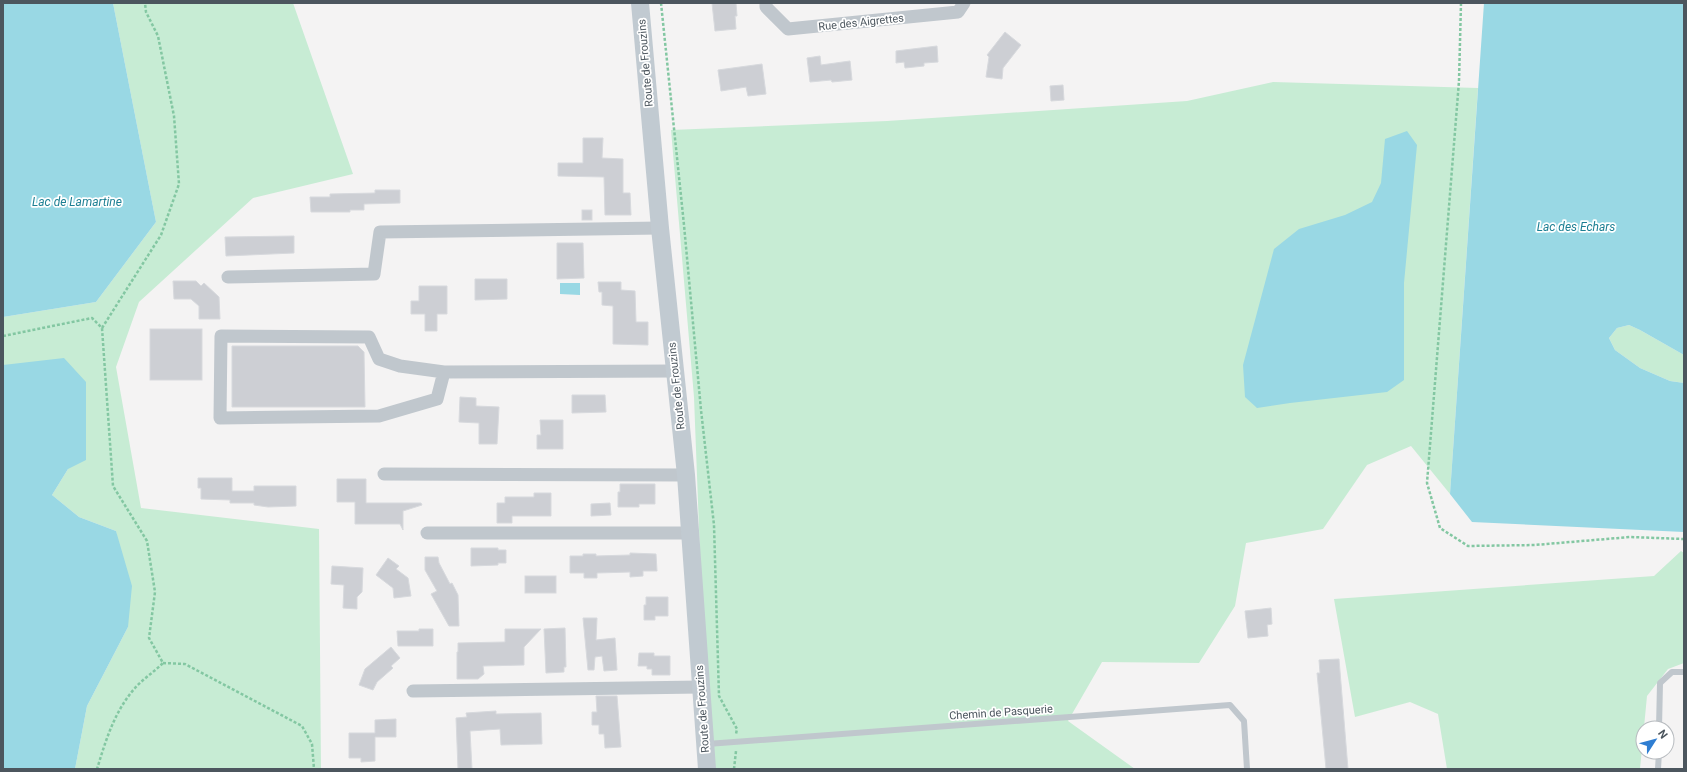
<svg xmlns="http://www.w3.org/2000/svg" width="1687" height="772" font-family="Roboto,sans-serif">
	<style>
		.green { fill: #c7ecd4 }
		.water { fill: #99d8e4 }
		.building { fill: #cdcfd4; stroke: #d7d9dd }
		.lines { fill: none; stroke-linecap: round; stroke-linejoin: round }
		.path { stroke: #83c7a2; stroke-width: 2.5; stroke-dasharray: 3 2; stroke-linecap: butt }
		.lane { stroke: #c0c7cd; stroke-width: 6 }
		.street { stroke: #c0c7cd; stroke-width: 13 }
		.secondary { stroke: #c1cad1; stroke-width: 18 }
		.labels { text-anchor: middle; stroke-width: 3.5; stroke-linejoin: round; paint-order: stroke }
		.street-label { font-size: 11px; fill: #4c565e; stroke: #fff }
		.water-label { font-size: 12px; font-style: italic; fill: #1c7f93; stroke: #fff }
	</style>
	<rect width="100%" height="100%" fill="#f4f3f3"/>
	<g class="green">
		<path d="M113 3H293L353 174 253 198 139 302 116 367 141 508 319 529 321 769H75L87 706 128 627 116 531 79 517 52 495 68 469 3 365V317L96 302 156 222Z"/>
		<path d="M1273 82 1478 88 1450 494 1411 446 1367 465 1323 529 1246 543 1235 606 1199 663 1102 662 1068 721 1135 769H712L706 712 694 397 671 130 887 121 1187 101Z"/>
		<path d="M1629 325 1640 330 1684 355V383L1670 381 1640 368 1615 350 1609 338 1617 328Z"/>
		<path d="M1681 551 1684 553V663L1668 669 1647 696 1640 769H1447L1438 714 1410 702 1355 717 1334 599 1654 576Z"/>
	</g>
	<g class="water">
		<path d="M3 3H113L156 222 96 302 3 317Z"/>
		<path d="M1484 3H1684V355L1640 330 1629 325 1617 328 1609 338 1615 350 1640 368 1670 381 1684 383V532L1472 522 1450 494Z"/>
		<path d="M1407 131 1417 145 1404 283V380L1387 392 1290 403 1257 408 1245 397 1243 365 1274 249 1299 229 1345 215 1372 202 1381 183 1385 139Z"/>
		<path d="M560 283H580V295L560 294Z"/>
		<path d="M64 358 86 382V460L68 469 52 495 79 517 116 531 132 586 128 627 87 706 75 769H3V365Z"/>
	</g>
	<g class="building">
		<path d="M712 3H736L737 16H735L736 29 715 31Z"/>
		<path d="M1005 32 1021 45 1003 68 1002 79 986 77 989 57 987 55Z"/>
		<path d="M937 46 938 62 924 63V66L905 68 904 62 896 63V51Z"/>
		<path d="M820 56 821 65 850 61 852 80 832 82 831 80 810 82 807 58Z"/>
		<path d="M762 64 766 94 748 96 746 87 721 91 718 70Z"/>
		<path d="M1063 85 1064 100 1051 101 1050 86Z"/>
		<path d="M583 138H603L602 158 623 159V193H630L631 215H605L604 177 558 176V163H583Z"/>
		<path d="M375 190H400V203L364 204V210H350V212H311L310 197H330V194L375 193Z"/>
		<rect x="582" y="210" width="10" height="10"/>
		<path d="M294 236V253L226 256 225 237Z"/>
		<path d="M557 243H583L584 278 557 279Z"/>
		<path d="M475 279H507V299L475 300Z"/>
		<path d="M173 281H196L201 286 204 283 219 297 220 319H199V306L191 299H174Z"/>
		<path d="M598 282H621V290L635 291 636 322H648V345L613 344V306L602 305V292H599Z"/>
		<path d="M419 286H447V314H437V331H425V314H411V301H419Z"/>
		<rect x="150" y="329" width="52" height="51"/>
		<path d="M232 346H358L364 352 365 407H232Z"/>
		<path d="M572 395H605L606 412 572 413Z"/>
		<path d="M460 397 476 398V406L499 407 497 444H479V423L459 422Z"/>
		<path d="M540 420H563V449H537V435H541Z"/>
		<path d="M198 478H232V491H254V486H296V506L268 507 254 505V503H230V500L201 499V488H198Z"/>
		<path d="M337 479H366V503H421L422 505 403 511V530L400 524H355V502H337Z"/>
		<path d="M620 484H655V504H639V507H618V492H620Z"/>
		<path d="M534 493H551V516H512V523H497V503H505V497H534Z"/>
		<path d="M610 503 611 515 591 516V504Z"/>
		<path d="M471 548H498V550H506V563H498V565L471 566Z"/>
		<path d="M630 553 656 554 657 571H643V576L630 577V572L597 573V578H584V573H570V556H583V554H596V556L630 555Z"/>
		<path d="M425 557H438L439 563 450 584 452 583 458 595 459 626H449L431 594 437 591 425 570Z"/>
		<path d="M388 558 399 566 396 569 408 578 411 596 394 598 393 588 376 575Z"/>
		<path d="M332 566 363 568 362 592 357 597V609L343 608 344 585 331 584Z"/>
		<rect x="525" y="576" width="31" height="17"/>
		<path d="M646 597H668V616H655V620H644V605H646Z"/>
		<path d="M1271 608 1272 624 1267 625 1268 636 1248 638 1245 611Z"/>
		<path d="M583 618H597L596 640 615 638 617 670 604 671 602 656 595 657 594 670H588Z"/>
		<path d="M565 628 566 667H564V672L546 673 544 629Z"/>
		<path d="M419 629H433V646H398L397 631H419Z"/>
		<path d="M505 629H541L524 647V665L483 666 484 674 478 679H457V652H458V643L505 642Z"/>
		<path d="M391 647 400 658 391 666 393 668 377 682 373 690 359 685 365 669Z"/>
		<path d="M639 653H654V656H670V675H652V669H647V666H638Z"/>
		<path d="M1339 659 1348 769H1326L1317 673H1320L1319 660Z"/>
		<path d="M596 696H617L621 747 605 748 604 734H599V725H592V712H597Z"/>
		<path d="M496 711V714L541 713 542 744 501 745 500 729 470 731 472 769H458L456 718 467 717 466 713Z"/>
		<path d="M396 719V737H375V761L361 762V758H349V733H375V720Z"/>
	</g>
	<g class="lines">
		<g class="path">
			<path d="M661 3 684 225 701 410 714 525 719 696 737 729 736 734"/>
			<path d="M1461 3 1459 81 1427 483 1440 528 1468 546 1535 545 1630 537 1684 539"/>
			<path d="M102 328 161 235 179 184 174 116 158 36 146 12 145 3"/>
			<path d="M3 336 92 318 102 328 113 486 147 541 155 592 149 638 163 663C154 672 143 679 135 688 114 712 106 740 97 769"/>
			<path d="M163 663 185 664 302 726 312 744 314 769"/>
			<path d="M734 769 736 751"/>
		</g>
		<g class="lane">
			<path d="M1659 728 1660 683 1672 672H1684"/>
			<path d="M707 744 1230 705 1244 721 1247 769"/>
			<path d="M1658 769 1659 752"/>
		</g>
		<g class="street">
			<path d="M766 3V7L788 29 958 12 964 3"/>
			<path d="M228 277 374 274 380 232 660 228"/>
			<path d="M444 372 437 399 379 416 220 418 221 336 369 337 379 359 400 366 444 372 674 371"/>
			<path d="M384 474 686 475"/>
			<path d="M427 533H690"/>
			<path d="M413 691 701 687"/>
		</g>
		<path class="secondary" d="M640 3 660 228 686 475 707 769"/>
	</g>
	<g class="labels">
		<g class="street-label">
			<text transform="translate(861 22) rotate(-6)" y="4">Rue des Aigrettes</text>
			<text transform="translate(645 63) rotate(-95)" y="4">Route de Frouzins</text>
			<text transform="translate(676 386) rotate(-96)" y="4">Route de Frouzins</text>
			<text transform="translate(702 709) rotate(-94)" y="4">Route de Frouzins</text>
			<text transform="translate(1001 712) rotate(-4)" y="4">Chemin de Pasquerie</text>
		</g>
		<g class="water-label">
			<text x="77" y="206">Lac de Lamartine</text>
			<text x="1576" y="231">Lac des Echars</text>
		</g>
	</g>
	<rect width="1687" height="772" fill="none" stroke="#4c565e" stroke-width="8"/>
	<g transform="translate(1655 740) rotate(54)"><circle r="19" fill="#ffffff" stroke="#b7bbbf"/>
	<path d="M0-3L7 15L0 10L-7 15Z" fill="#2f7ed2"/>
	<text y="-6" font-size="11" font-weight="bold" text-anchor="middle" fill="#4c565e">N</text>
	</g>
</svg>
